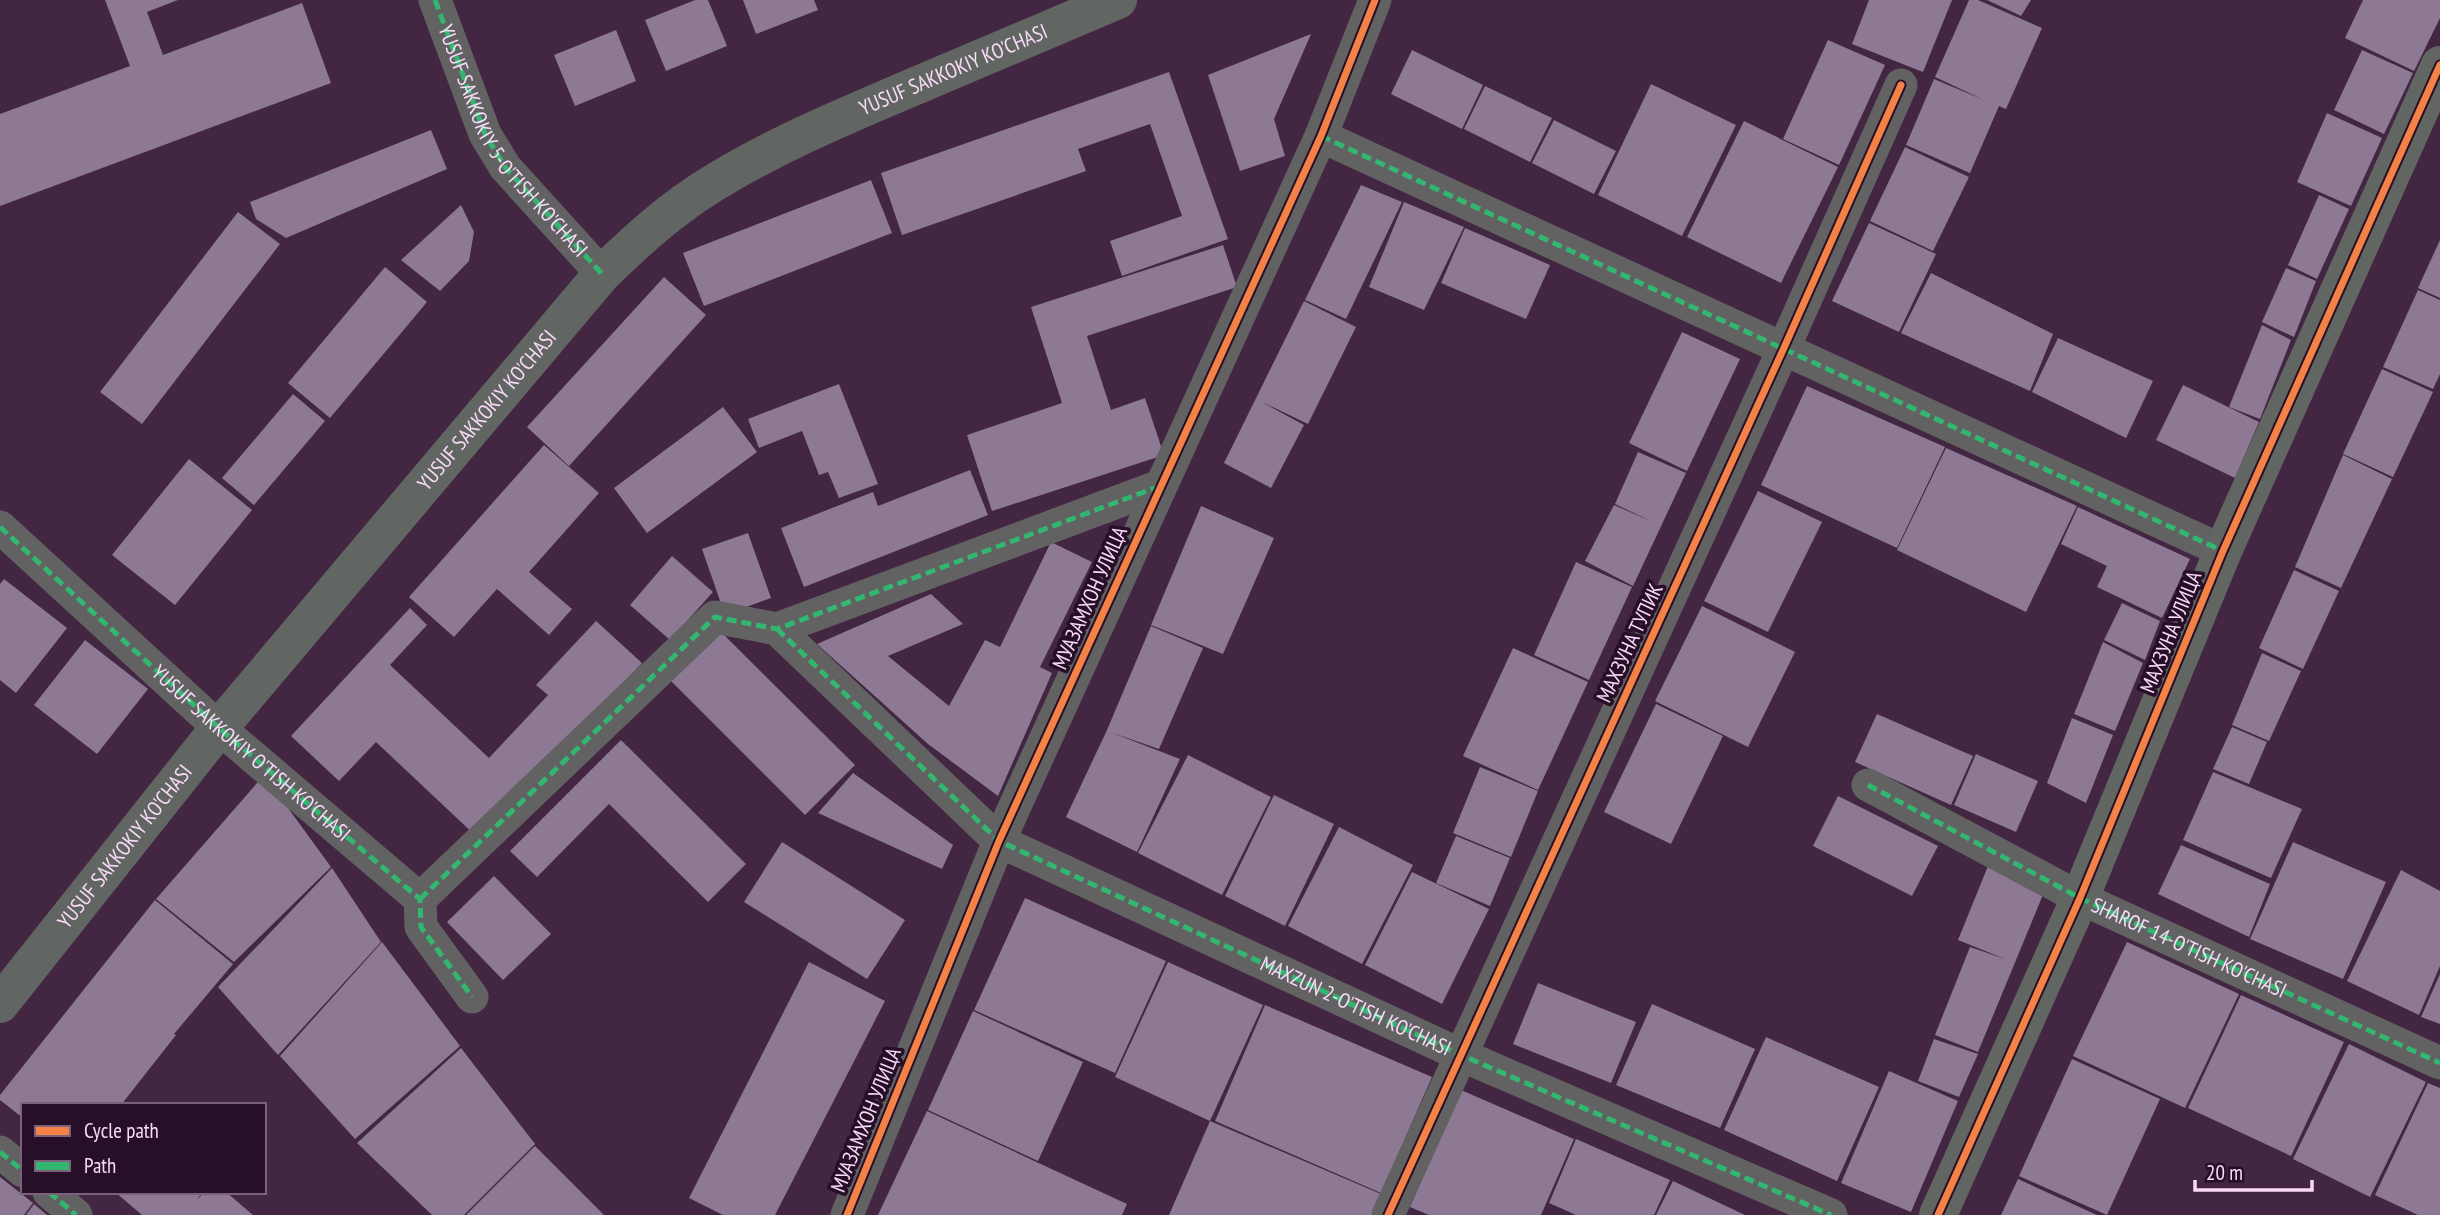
<svg xmlns="http://www.w3.org/2000/svg" width="2440" height="1215" font-family="'PT Sans Narrow',sans-serif">
	<style>
		.building { fill: #8d7993 }
		.lines { fill: none; stroke-linecap: round; stroke-linejoin: round }
		.street { stroke: #626263; stroke-width: 33 }
		.secondary { stroke: #626662; stroke-width: 38 }
		.quiet { stroke: #33b770; stroke-width: 5; stroke-dasharray: 10 5; stroke-linecap: butt }
		.cycleway-casing { stroke: #271027; stroke-width: 11 }
		.cycleway { stroke: #f48246; stroke-width: 7 }
		.labels { text-anchor: middle; stroke-width: 7; stroke-linejoin: round; paint-order: stroke }
		.street-label { font-size: 21px; fill: #f9daf9; stroke: #271027 }
	</style>
	<rect width="100%" height="100%" fill="#422642"/>
	<g class="building">
		<path d="M105 0H178L147 12 163 55 302 3 331 83 0 206V114L130 66Z"/>
		<path d="M695 0H708L727 46 666 71 645 20Z"/>
		<path d="M743 0H814L818 10 756 34Z"/>
		<path d="M1869 0H1952L1923 72 1852 44Z"/>
		<path d="M1969 0H1978L2042 28 2006 109 1999 106 1970 173 1906 145 1934 79 1984 100 1935 77Z"/>
		<path d="M1987 0H2031L2021 16Z"/>
		<path d="M2363 0H2440V18L2414 71 2345 38Z"/>
		<path d="M616 30 636 81 575 106 554 55Z"/>
		<path d="M1311 34 1274 119 1285 156 1240 171 1208 75Z"/>
		<path d="M1828 40 1885 65 1839 165 1783 139Z"/>
		<path d="M1412 50 1483 85 1462 129 1391 94Z"/>
		<path d="M2362 50 2413 73 2384 134 2334 110Z"/>
		<path d="M1169 72 1228 239 1122 276 1110 241 1182 216 1150 124 1078 149 1086 171 902 235 881 173Z"/>
		<path d="M1651 84 1736 125 1682 236 1598 195Z"/>
		<path d="M1485 86 1552 118 1530 162 1464 129Z"/>
		<path d="M2327 113 2382 138 2351 206 2297 182Z"/>
		<path d="M1554 120 1616 151 1594 194 1532 163Z"/>
		<path d="M1744 121 1838 167 1781 283 1687 237Z"/>
		<path d="M431 130 447 169 286 238 256 219 250 202Z"/>
		<path d="M1905 147 1969 177 1933 251 1870 221Z"/>
		<path d="M871 180 892 233 704 306 683 253Z"/>
		<path d="M1361 185 1402 202 1346 319 1305 300Z"/>
		<path d="M2319 195 2349 209 2317 279 2288 265Z"/>
		<path d="M1404 202 1464 227 1424 310 1369 287Z"/>
		<path d="M461 205 474 232 469 261 440 291 401 260Z"/>
		<path d="M238 212 280 244 142 424 100 392Z"/>
		<path d="M1869 223 1936 254 1899 332 1832 301Z"/>
		<path d="M1465 228 1550 265 1526 319 1441 283Z"/>
		<path d="M2440 240V298L2418 288Z"/>
		<path d="M1223 245 1237 287 1087 336 1111 410 1145 398 1164 455 992 511 967 435 1062 403 1031 307Z"/>
		<path d="M385 267 427 302 330 418 288 383Z"/>
		<path d="M2286 268 2316 281 2294 337 2262 322Z"/>
		<path d="M1931 273 2053 334 2030 391 1901 333Z"/>
		<path d="M664 277 706 315 569 466 527 427Z"/>
		<path d="M2418 290 2440 300V374L2433 389 2383 367Z"/>
		<path d="M1304 301 1356 327 1308 424 1260 401 1304 425 1271 488 1224 463Z"/>
		<path d="M2262 325 2291 340 2260 419 2229 407Z"/>
		<path d="M1682 332 1740 359 1687 471 1629 443Z"/>
		<path d="M2058 338 2153 381 2126 438 2032 392Z"/>
		<path d="M2382 369 2433 392 2393 477 2343 454Z"/>
		<path d="M839 384 878 484 839 498 828 472 819 475 802 431 759 448 748 419Z"/>
		<path d="M2183 385 2259 422 2235 478 2156 440Z"/>
		<path d="M1807 386 1945 447 1897 548 1761 485Z"/>
		<path d="M293 394 325 421 254 505 222 478Z"/>
		<path d="M723 407 757 452 647 533 614 488Z"/>
		<path d="M544 445 599 493 529 572 572 609 549 635 497 589 454 637 409 597Z"/>
		<path d="M1946 448 2077 506 2026 612 1897 550Z"/>
		<path d="M1638 452 1686 473 1633 586 1585 561 1614 505 1653 522 1615 504Z"/>
		<path d="M2343 455 2392 479 2341 588 2295 567Z"/>
		<path d="M189 459 252 510 175 605 112 555Z"/>
		<path d="M970 470 988 515 804 587 781 528 873 492 878 506Z"/>
		<path d="M1758 491 1822 522 1768 632 1704 601Z"/>
		<path d="M1201 506 1274 538 1223 654 1151 625Z"/>
		<path d="M2078 507 2190 559 2162 618 2097 587 2107 566 2061 544Z"/>
		<path d="M748 533 771 598 725 615 702 549Z"/>
		<path d="M1051 542 1092 562 1040 667 1052 673 998 796 928 744 817 644 931 594 963 624 888 656 949 706 985 640 1000 647Z"/>
		<path d="M672 556 713 592 670 640 630 605Z"/>
		<path d="M1576 562 1632 587 1589 680 1534 655Z"/>
		<path d="M2294 570 2339 591 2303 669 2259 648Z"/>
		<path d="M4 579 67 628 16 693 0 680V584Z"/>
		<path d="M2122 603 2160 621 2145 660 2104 640Z"/>
		<path d="M1702 606 1795 652 1748 747 1655 701Z"/>
		<path d="M410 608 427 625 390 665 489 758 548 695 536 685 596 621 642 663 478 838 376 742 339 781 291 736Z"/>
		<path d="M715 626 855 765 805 815 666 676Z"/>
		<path d="M1151 626 1203 648 1159 749 1110 732 1180 759 1137 852 1066 817 1107 730Z"/>
		<path d="M85 640 148 689 97 754 34 705Z"/>
		<path d="M2103 642 2143 663 2115 731 2074 714Z"/>
		<path d="M1513 648 1588 682 1538 790 1463 756Z"/>
		<path d="M2262 653 2301 671 2269 741 2232 725Z"/>
		<path d="M1656 704 1723 736 1671 844 1604 812Z"/>
		<path d="M1877 714 1973 756 1951 805 1855 762Z"/>
		<path d="M2072 718 2113 735 2086 803 2047 783Z"/>
		<path d="M2232 727 2267 742 2249 784 2213 769Z"/>
		<path d="M621 740 746 864 708 902 609 804 537 877 510 851Z"/>
		<path d="M1976 754 2038 781 2016 832 1954 805Z"/>
		<path d="M1188 755 1271 797 1222 895 1138 853Z"/>
		<path d="M1480 767 1538 791 1511 857 1453 833Z"/>
		<path d="M2213 772 2302 809 2271 878 2183 840Z"/>
		<path d="M853 773 953 845 942 869 818 813Z"/>
		<path d="M264 775 331 867 234 962 156 899Z"/>
		<path d="M1274 795 1334 824 1285 926 1225 896Z"/>
		<path d="M1838 796 1938 846 1912 896 1813 846Z"/>
		<path d="M1339 827 1413 865 1362 964 1288 926Z"/>
		<path d="M1456 836 1510 858 1490 906 1436 883Z"/>
		<path d="M782 842 905 920 867 979 744 902Z"/>
		<path d="M2293 842 2386 882 2343 979 2250 939Z"/>
		<path d="M2181 845 2270 884 2249 937 2158 894Z"/>
		<path d="M1990 861 2047 885 1978 1052 1935 1035 1970 947 2005 959 1958 940Z"/>
		<path d="M332 868 381 942 278 1055 218 987Z"/>
		<path d="M2401 870 2440 891V966L2419 1015 2347 981Z"/>
		<path d="M1412 872 1489 909 1442 1004 1365 965Z"/>
		<path d="M494 876 551 934 503 980 447 922Z"/>
		<path d="M1025 898 1166 961 1115 1073 974 1010Z"/>
		<path d="M155 900 233 964 174 1034 176 1035 121 1105H23V1118L0 1100V1095Z"/>
		<path d="M382 942 460 1046 355 1139 280 1056Z"/>
		<path d="M2127 942 2239 994 2185 1108 2073 1056Z"/>
		<path d="M809 962 885 1001 775 1215H723L689 1198Z"/>
		<path d="M1168 962 1263 1005 1210 1121 1115 1077Z"/>
		<path d="M2440 974V1024L2421 1017Z"/>
		<path d="M1538 983 1636 1022 1611 1083 1513 1044Z"/>
		<path d="M2241 995 2344 1042 2291 1156 2188 1108Z"/>
		<path d="M1652 1004 1755 1049 1720 1128 1616 1085Z"/>
		<path d="M1265 1005 1432 1077 1381 1193 1215 1121Z"/>
		<path d="M973 1011 1083 1062 1038 1161 928 1110Z"/>
		<path d="M1766 1037 1879 1087 1837 1181 1724 1130Z"/>
		<path d="M1934 1039 1978 1054 1959 1097 1918 1081Z"/>
		<path d="M2349 1044 2426 1082 2370 1197 2293 1159Z"/>
		<path d="M461 1048 535 1144 464 1215H432L357 1143Z"/>
		<path d="M2072 1059 2160 1099 2107 1215 2019 1176Z"/>
		<path d="M1889 1071 1958 1101 1911 1212 1841 1183Z"/>
		<path d="M2428 1083 2440 1088V1215H2418L2375 1195Z"/>
		<path d="M1461 1090 1574 1139 1541 1215H1429L1410 1207Z"/>
		<path d="M927 1111 1127 1204 1122 1215H878Z"/>
		<path d="M1210 1121 1381 1194 1372 1215H1169Z"/>
		<path d="M1576 1139 1670 1180 1654 1215H1576L1549 1203Z"/>
		<path d="M535 1146 604 1215H466Z"/>
		<path d="M0 1177 33 1203 24 1215H0Z"/>
		<path d="M2018 1179 2097 1215H2001Z"/>
		<path d="M1673 1181 1745 1215H1656Z"/>
		<path d="M115 1192H202L197 1200 204 1192H226L253 1215H142Z"/>
		<path d="M34 1204 47 1215H26Z"/>
	</g>
	<g class="lines">
		<g class="street">
			<path id="s1" d="M435 0 485 134 505 167 602 274"/>
			<path d="M1321 136 2223 551"/>
			<path id="s2" d="M0 527 219 728 420 899 421 927 472 997"/>
			<path id="s3" d="M777 629 999 841 1461 1055 1831 1215"/>
			<path d="M1868 785 2080 898 2440 1063"/>
			<path d="M420 899 715 617 777 629 1160 486"/>
			<path d="M0 1152 23 1171"/>
			<path d="M49 1192 76 1215"/>
			<path d="M847 1215 999 841 1321 136 1375 0"/>
			<path d="M1388 1215 1783 350 1901 85"/>
		</g>
		<g class="secondary">
			<path id="s4" d="M0 1004 219 728 602 274C636 241 671 209 712 184 775 145 845 116 913 87 981 58 1050 29 1118 0"/>
			<path d="M1938 1215 2080 898 2223 551 2440 65"/>
		</g>
		<g class="quiet">
			<path d="M435 0 485 134 505 167 602 274"/>
			<path d="M1321 136 2223 551"/>
			<path d="M0 527 219 728 420 899 421 927 472 997"/>
			<path d="M777 629 999 841 1461 1055 1831 1215"/>
			<path id="s5" d="M1868 785 2080 898 2440 1063"/>
			<path d="M420 899 715 617 777 629 1160 486"/>
			<path d="M0 1152 23 1171"/>
			<path d="M49 1192 76 1215"/>
		</g>
		<g class="cycleway-casing">
			<g id="cycleway">
				<path d="M847 1215 999 841 1321 136 1375 0"/>
				<path d="M1388 1215 1783 350 1901 85"/>
				<path d="M1938 1215 2080 898 2223 551 2440 65"/>
			</g>
		</g>
		<use href="#cycleway" class="cycleway"/>
	</g>
	<g class="labels">
		<g class="street-label">
			<text dy="7" stroke="none"><textPath href="#s4" startOffset="1356">YUSUF SAKKOKIY KO'CHASI</textPath></text>
			<text dy="7" stroke="none"><textPath href="#s1" startOffset="163">YUSUF SAKKOKIY 5-O'TISH KO'CHASI</textPath></text>
			<text dy="7" stroke="none"><textPath href="#s4" startOffset="768">YUSUF SAKKOKIY KO'CHASI</textPath></text>
			<text transform="translate(1090 598) rotate(-66)" y="7">МУАЗАМХОН УЛИЦА</text>
			<text transform="translate(2171 632) rotate(-68)" y="7">МАХЗУНА УЛИЦА</text>
			<text transform="translate(1630 643) rotate(-65)" y="7">МАХЗУНА ТУПИК</text>
			<text dy="7" stroke="none"><textPath href="#s2" startOffset="338">YUSUF SAKKOKIY O'TISH KO'CHASI</textPath></text>
			<text dy="7" stroke="none"><textPath href="#s4" startOffset="201">YUSUF SAKKOKIY KO'CHASI</textPath></text>
			<text dy="7" stroke="none"><textPath href="#s5" startOffset="360">SHAROF 14-O'TISH KO'CHASI</textPath></text>
			<text dy="7" stroke="none"><textPath href="#s3" startOffset="700">MAXZUN 2-O'TISH KO'CHASI</textPath></text>
			<text transform="translate(866 1120) rotate(-68)" y="7">МУАЗАМХОН УЛИЦА</text>
		</g>
	</g>
	<rect x="21" y="1103" width="245" height="91" fill="#271027" stroke="#7b617b" stroke-width="2"/>
	<rect x="35" y="1126" width="35" height="10" fill="#f48246" stroke="#7b617b" stroke-width="2"/>
	<text x="84" y="1138" font-size="21" fill="#f9daf9">Cycle path</text>
	<rect x="35" y="1161" width="35" height="10" fill="#33b770" stroke="#7b617b" stroke-width="2"/>
	<text x="84" y="1173" font-size="21" fill="#f9daf9">Path</text>
	<path d="M2195 1180v10h117v-10" fill="none" stroke="#f9daf9" stroke-width="3.5"/>
	<text x="2206" y="1180" font-size="21" fill="#f9daf9" stroke="#271027" stroke-width="5" paint-order="stroke">20 m</text>
</svg>
